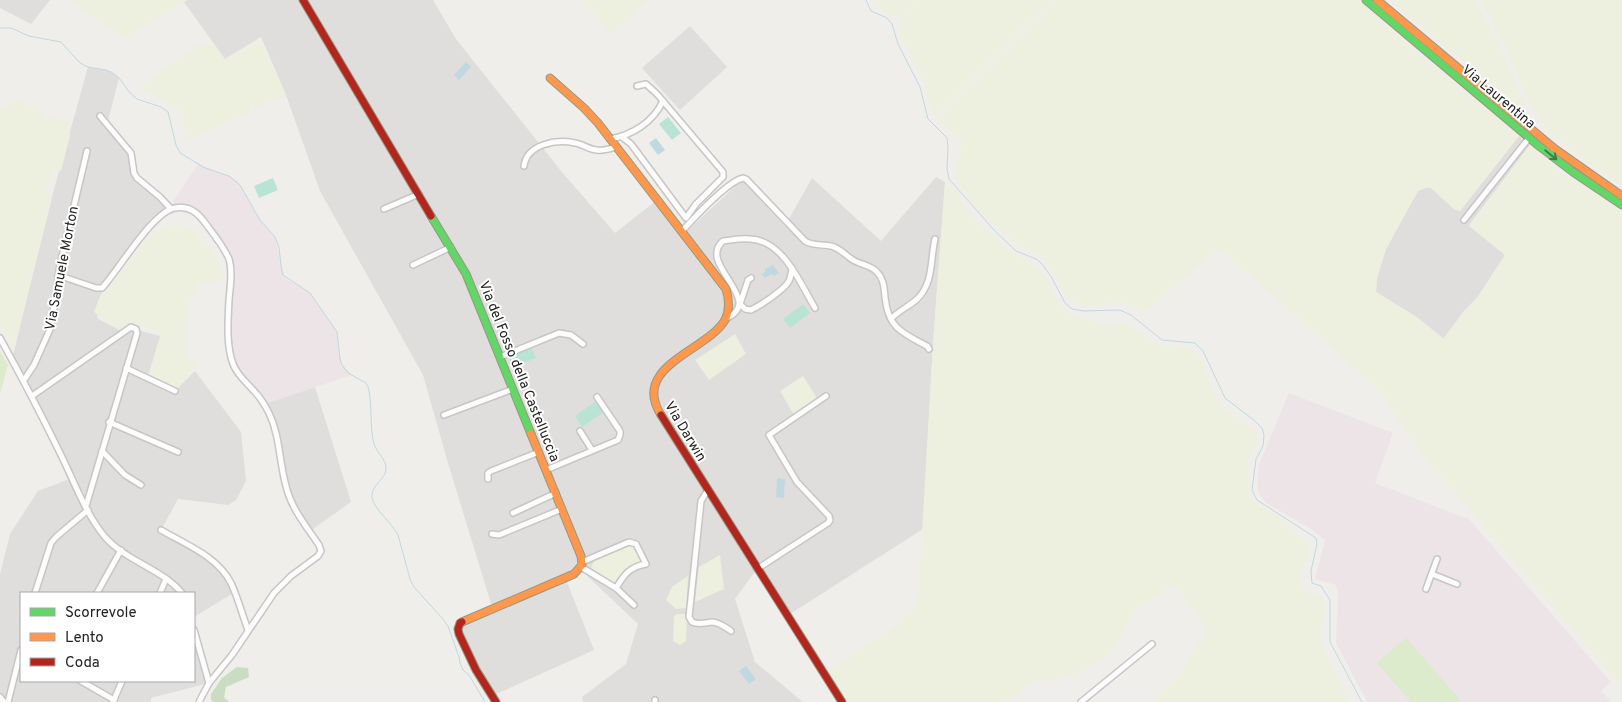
<svg xmlns="http://www.w3.org/2000/svg" width="1622" height="702" font-family="Overpass,sans-serif">
	<style>
		.residential { fill: #dfdedc }
		.industrial { fill: #ede4e8 }
		.farmland { fill: #edefdf }
		.grass { fill: #dbebcc }
		.forest { fill: #caddc2 }
		.pitch { fill: #b9e4d5 }
		.water { fill: #c0d8e0 }
		.lines { fill: none; stroke-linecap: round; stroke-linejoin: round }
		.stream { stroke: #c0d8e0; stroke-width: 1 }
		.street-casing { stroke: #c7c6c5; stroke-width: 8 }
		.fast-casing { stroke: #969983; stroke-width: 9 }
		.slow-casing { stroke: #969983; stroke-width: 9 }
		.jam-casing { stroke: #969983; stroke-width: 9 }
		.street { stroke: #fdfcfc; stroke-width: 5 }
		.fast { stroke: #63d668; stroke-width: 7 }
		.slow { stroke: #ff974d; stroke-width: 7 }
		.jam { stroke: #b3261e; stroke-width: 7 }
		.oneway { stroke: #427c45 }
		.labels { text-anchor: middle; stroke-width: 4; stroke-linejoin: round; paint-order: stroke }
		.street-label { font-size: 14px; fill: #222; stroke: #fff }
	</style>
	<rect width="100%" height="100%" fill="#f0eeeb"/>
	<g class="residential">
		<path d="M0 0H50L31 24 0 8Z"/>
		<path d="M187 0H433L456 39 561 171 615 233 657 200 684 234 744 178 785 226 812 178 881 241 936 177 945 182 933 344 923 529 787 616 757 569 735 599 755 662 803 702H583L582 697 626 664 638 624 583 572 579 570 565 577 594 650 492 696 458 631 463 620 492 607 448 463 423 375 320 191 286 95 261 37 225 59 184 2Z"/>
		<path d="M690 26 727 67 680 110 642 68Z"/>
		<path d="M88 67 109 71 119 78 107 125 129 150 134 170 142 182 171 209 154 222 103 287 97 318 123 332 137 330 164 337 152 380 175 391 195 371 241 432 246 481 236 500 228 505 178 499 161 530 219 566 235 592 194 617V593H21V681H194V630L209 683 151 698V702H4L0 698V574L10 534 38 491 72 478 12 360 43 229Z"/>
		<path d="M1519 136 1530 145 1469 225 1505 255 1477 298 1464 311 1444 339 1418 318 1376 292 1377 278 1386 249 1418 191 1425 188H1431L1454 209 1460 211Z"/>
		<path d="M315 387 351 502 310 531 292 502 281 455 264 404Z"/>
	</g>
	<g class="industrial">
		<path d="M198 164 229 176 237 181 243 189 260 220 275 237 285 278 310 293 337 332 339 353 342 364 352 375 264 404 239 376 229 345 230 263 225 252 197 213 185 208 167 211Z"/>
		<path d="M1289 393 1393 433 1375 483 1465 518 1467 517 1611 682 1601 691 1611 702H1367L1336 643 1338 594 1336 585 1315 579 1325 540 1311 529 1266 503 1260 495 1257 488 1259 464Z"/>
	</g>
	<g class="farmland">
		<path d="M69 0H187L124 38Z"/>
		<path d="M582 0H646L611 33Z"/>
		<path d="M870 0H915L900 16 896 17 885 13Z"/>
		<path d="M917 0H1053L935 117 930 110 926 85 915 68 905 44 899 32V20Z"/>
		<path d="M1057 0H1359L1390 28 1408 46 1437 68 1519 136 1460 211 1454 209 1431 188H1425L1418 191 1386 249 1377 278 1376 292 1418 318 1443 339 1464 311 1477 298 1505 255 1469 226 1530 145 1556 169 1622 211V686L1424 457 1387 405 1388 398 1219 248 1143 313 1128 304 1116 301 1104 305 1082 307 1069 300 1041 255 1020 247 979 212 954 178 958 159 962 152 960 140 955 133 943 127 938 118Z"/>
		<path d="M1390 0H1475L1499 44 1524 104 1518 108Z"/>
		<path d="M1480 0H1622V186L1572 151 1537 121 1541 116 1537 114 1529 103 1503 43Z"/>
		<path d="M259 41 286 95 255 109 251 103 249 108 250 112 185 141 184 115 161 97 158 98 139 88 199 43 215 47 225 61Z"/>
		<path d="M15 99H19L24 106 36 105 45 117 70 121V136L61 171 53 169 46 193 52 198 14 350 0 324V110L8 106Z"/>
		<path d="M945 182 954 187 958 192 963 204 979 224 996 237 1004 247 1043 272 1059 303 1067 313 1098 323H1125L1157 344 1185 347 1196 352 1200 357 1211 388 1221 407 1256 431 1258 437 1255 451 1248 458 1249 469 1247 482 1250 499 1279 518 1286 526 1295 532 1299 537 1309 542 1310 552 1300 575 1301 585 1304 591 1314 593 1323 598 1326 604 1327 607 1320 632 1322 645 1339 682 1350 702H1151L1183 670 1207 630 1175 585 1136 609 1110 654 1079 673 1050 681 1037 680 1023 687 1018 695 1002 702H848L828 670 890 630 911 612 918 600 933 344Z"/>
		<path d="M178 224 190 227 219 259 223 281 196 283 187 313 188 360 195 361V365L177 390 148 376 161 333 131 322 119 329 94 312 100 296 156 230Z"/>
		<path d="M735 334 746 354 709 380 695 360Z"/>
		<path d="M803 376 817 398 794 415 780 391Z"/>
		<path d="M632 545 636 548 643 563 627 570 617 582 613 583 591 568 595 559Z"/>
		<path d="M720 555 724 589 695 602 699 567Z"/>
		<path d="M688 576 686 608 676 609 666 600 672 587Z"/>
		<path d="M678 614H687L686 641 680 645 673 641 674 616Z"/>
	</g>
	<g class="grass">
		<path d="M0 351 8 365 0 394Z"/>
		<path d="M1406 638 1462 702H1411L1377 663Z"/>
	</g>
	<path class="forest" d="M237 667 248 668 249 677 226 687 224 697 229 702H213L211 700V694L222 678Z"/>
	<g class="pitch">
		<path d="M668 117 681 133 672 140 659 124Z"/>
		<path d="M273 178 278 190 259 198 254 186Z"/>
		<path d="M803 304 810 313 790 328 783 319Z"/>
		<path d="M531 347 536 358 513 367 508 356Z"/>
		<path d="M596 401 604 412 582 427 575 416Z"/>
	</g>
	<g class="water">
		<path d="M466 62 471 67 459 80 454 75Z"/>
		<path d="M656 138 665 150 658 155 649 143Z"/>
		<path d="M773 265 779 273 774 276 772 274 765 278 762 274 765 272V269Z"/>
		<path d="M777 478 785 479 784 498 776 497Z"/>
		<path d="M746 666 756 679 749 684 739 671Z"/>
	</g>
	<g class="lines">
		<g class="stream">
			<path d="M866 0 871 11 887 18 892 24 898 44 920 87 928 119 947 138 948 148 947 169 949 179 994 230 1016 251 1036 259 1042 264 1052 278 1065 303 1072 309 1084 311 1120 310 1131 315 1162 340 1195 343 1203 351 1225 398 1255 421 1262 428 1264 435 1263 446 1256 459 1252 490 1257 500 1316 538 1317 544 1311 571 1312 583 1321 586 1330 600V642L1362 702"/>
			<path d="M0 28H11L29 36 61 42 80 63 88 67 106 70 113 73 119 78 130 93 137 99 161 107 168 112 176 145 180 153 205 168 229 176 240 185 260 220 275 237 279 247 282 273 283 275 310 293 337 332 340 359 342 365 348 373 366 383 368 387C373 405 369 426 374 444 377 453 386 459 386 468 387 479 370 485 372 498 375 510 392 523 398 535L410 579 414 587 442 618 448 626 459 657 460 663 463 670 469 675 485 702"/>
		</g>
		<g class="street-casing">
			<g id="street">
				<path d="M100 116 131 153 134 173 137 178 160 197 171 209"/>
				<path d="M622 137 631 144 686 218 696 204 723 177V172L657 94 646 84 637 86"/>
				<path d="M610 139C633 135 653 122 663 101"/>
				<path d="M524 166C527 144 556 139 575 143 583 144 589 150 597 150 604 151 610 149 616 147"/>
				<path d="M384 209 419 194"/>
				<path d="M1464 220 1529 138"/>
				<path d="M682 231C693 219 728 181 743 178L746 179 805 241C812 246 822 244 831 246 840 248 845 255 853 260 861 265 871 265 877 272 884 279 884 288 885 297 888 328 902 333 927 346L929 349"/>
				<path d="M413 265 451 247"/>
				<path d="M58 275 96 288H102C118 271 153 211 175 208 189 205 198 213 206 224 214 235 224 247 229 259 233 272 230 287 229 300 228 321 226 345 233 364 237 375 246 382 254 391 260 397 265 405 269 413 280 436 279 461 286 486 291 508 306 526 319 545L321 551 318 556 291 576 274 593 232 655 209 683 199 702"/>
				<path d="M751 278 748 280 740 304 745 309 751 310C761 305 784 290 789 281 791 277 791 273 792 269"/>
				<path d="M725 319C768 301 696 264 723 241 732 240 741 238 750 239 783 240 800 283 815 308"/>
				<path d="M891 319C898 311 908 307 916 300 934 284 930 260 935 239"/>
				<path d="M0 338C21 376 41 414 60 453 74 481 85 513 105 537 126 561 162 569 182 593"/>
				<path d="M500 357 559 333 571 335 583 344"/>
				<path d="M126 368 175 391"/>
				<path d="M24 380 34 365 51 327 60 265 87 151"/>
				<path d="M32 396 131 327 136 329 137 333 86 506"/>
				<path d="M444 415 513 389"/>
				<path d="M109 422 178 452"/>
				<path d="M580 431 592 450"/>
				<path d="M102 451 125 475 141 485"/>
				<path d="M546 470 618 440 620 435V431L597 397"/>
				<path d="M488 479V473L491 471 539 452"/>
				<path d="M708 490 701 501 689 617 692 622C699 625 704 623 712 622 719 622 725 627 731 631"/>
				<path d="M513 513 556 493"/>
				<path d="M161 530C185 544 217 556 231 583 238 598 242 614 248 630"/>
				<path d="M492 534 499 535 562 509"/>
				<path d="M582 562 629 542 636 544 646 564C629 567 624 575 616 588"/>
				<path d="M581 567 616 588 634 605"/>
				<path d="M757 569 828 523 830 520 829 516 797 482 769 435 826 396"/>
				<path d="M1432 574 1457 584"/>
				<path d="M1426 589 1437 559"/>
				<path d="M35 593 51 543 56 537 88 510"/>
				<path d="M97 593 121 550"/>
				<path d="M160 593 166 579"/>
				<path d="M194 630 209 683"/>
				<path d="M81 681 114 700"/>
				<path d="M0 697 4 702"/>
				<path d="M8 702 21 650"/>
				<path d="M113 702 122 681"/>
				<path d="M655 702V700"/>
				<path d="M1081 702 1152 644"/>
			</g>
		</g>
		<g class="fast-casing">
			<g id="fast">
				<path d="M1366 0 1539 146 1573 172 1622 205"/>
				<path d="M431 216 466 274 531 434"/>
			</g>
		</g>
		<g class="slow-casing">
			<g id="slow">
				<path d="M1377 0 1555 149 1622 196"/>
				<path d="M550 78 584 108 598 123 726 289C729 299 730 310 725 320 707 351 630 366 661 415"/>
				<path d="M462 622 574 574 582 565 581 556 531 434"/>
			</g>
		</g>
		<g class="jam-casing">
			<g id="jam">
				<path d="M303 0 431 216"/>
				<path d="M661 415 842 702"/>
				<path d="M462 622 460 623 458 629 459 634 476 670 496 702"/>
			</g>
		</g>
		<use href="#street" class="street"/>
		<use href="#fast" class="fast"/>
		<use href="#slow" class="slow"/>
		<use href="#jam" class="jam"/>
	</g>
	<defs><path id="oneway-shaft" d="M-6 0H5M1.5-3L5.5 0L1.5 3" fill="none" stroke-width="1.6" stroke-linecap="round" stroke-linejoin="round" transform="scale(1.25)"/></defs>
	<use class="oneway" href="#oneway-shaft" transform="translate(1551 155) rotate(39)"/>
	<g class="labels">
		<g class="street-label">
			<text transform="translate(1499 96) rotate(40)" y="5">Via Laurentina</text>
			<text transform="translate(61 268) rotate(-79)" y="5">Via Samuele Morton</text>
			<text transform="translate(520 371) rotate(68)" y="5">Via del Fosso della Castelluccia</text>
			<text transform="translate(686 431) rotate(59)" y="5">Via Darwin</text>
		</g>
	</g>
	<rect x="20" y="592" width="175" height="90" fill="#ffffff" stroke="#a7a7a7"/>
	<rect x="30" y="608" width="25" height="8" fill="#63d668" stroke="#a7a7a7"/>
	<text x="65" y="617" font-size="15" fill="#222222">Scorrevole</text>
	<rect x="30" y="633" width="25" height="8" fill="#ff974d" stroke="#a7a7a7"/>
	<text x="65" y="642" font-size="15" fill="#222222">Lento</text>
	<rect x="30" y="658" width="25" height="8" fill="#b3261e" stroke="#a7a7a7"/>
	<text x="65" y="667" font-size="15" fill="#222222">Coda</text>
</svg>
